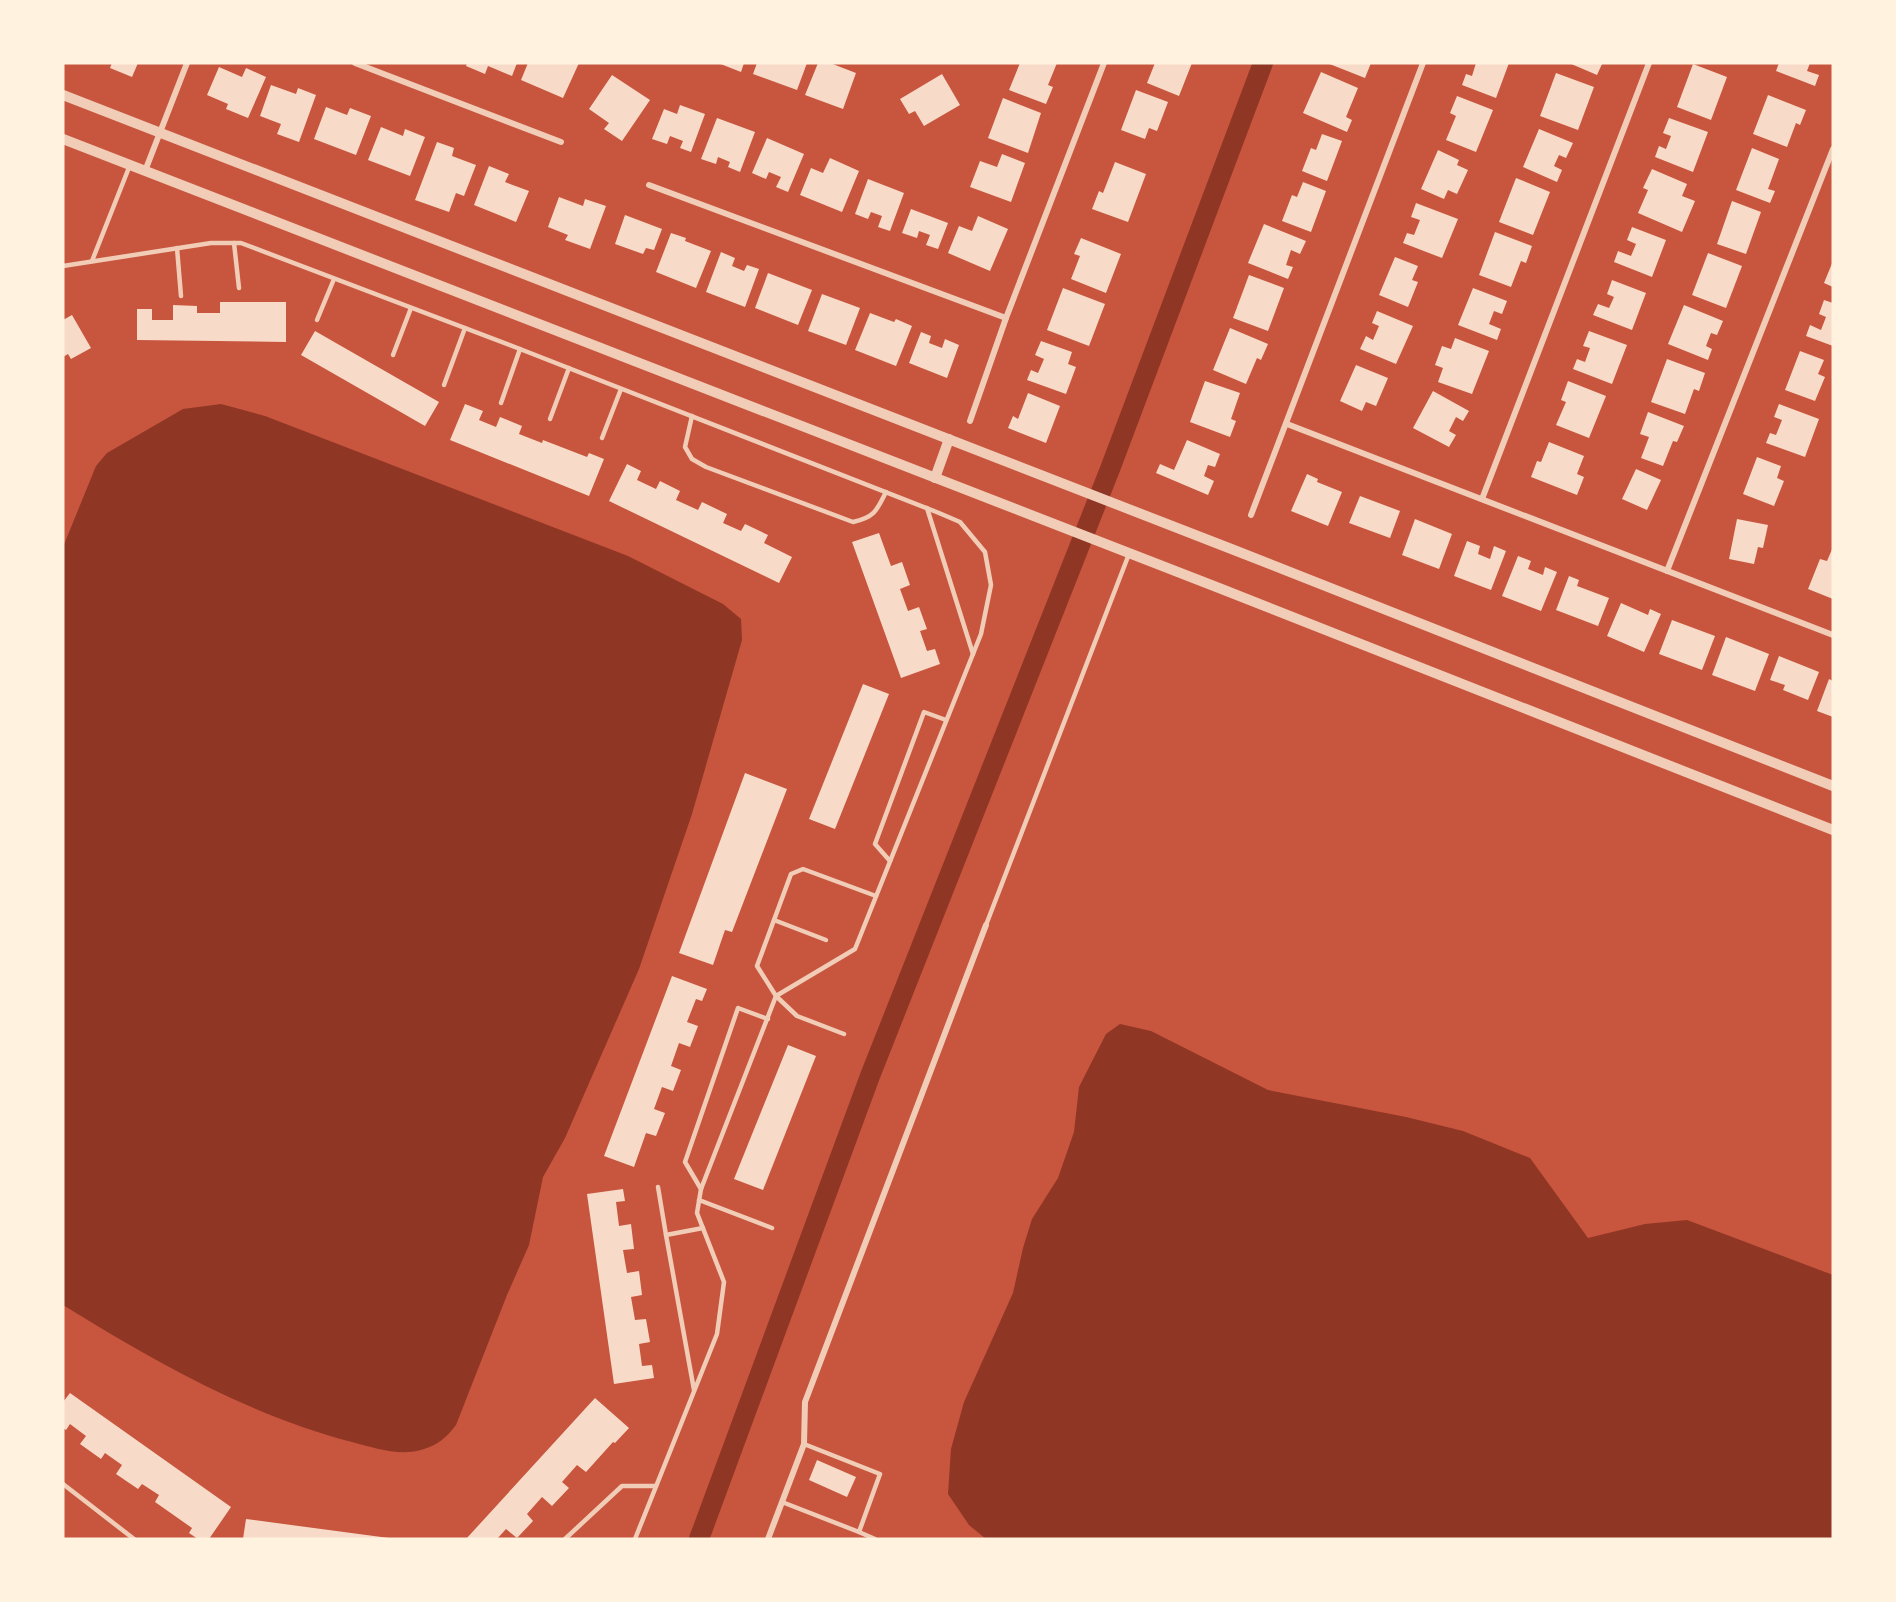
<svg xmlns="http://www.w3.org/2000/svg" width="1896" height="1602" font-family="'DM Sans',sans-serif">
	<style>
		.water { fill: #8f3625 }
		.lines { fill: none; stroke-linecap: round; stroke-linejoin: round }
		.canal { stroke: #8f3625; stroke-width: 20 }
		.building { fill: #f7dbc8 }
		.service { stroke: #f1ccb7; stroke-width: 4.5 }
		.minor { stroke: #f1ccb7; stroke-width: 6 }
		.tertiary { stroke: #f1ccb7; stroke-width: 10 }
	</style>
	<rect width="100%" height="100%" fill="#c8553d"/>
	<g class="water">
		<path d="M221 404 265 416 628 556 723 604 741 619 742 640 692 814 639 969 565 1138 543 1177 529 1245 507 1295 456 1425C447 1437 438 1445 424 1449 400 1457 375 1448 352 1442 248 1415 154 1361 63 1305V547L96 466 107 453 183 409Z"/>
		<path d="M1120 1024 1151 1031 1268 1090 1406 1117 1463 1131 1530 1158 1588 1238 1645 1224 1687 1220 1833 1275V1539H986L969 1525 948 1494 951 1449 964 1402 1013 1293 1023 1248 1032 1219 1058 1178 1074 1132 1079 1087 1106 1034Z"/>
	</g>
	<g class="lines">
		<path class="canal" d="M699 1539 870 1076 1110 469 1263 63"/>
	</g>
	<g class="building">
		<path d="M112 63H138L132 77 110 68Z"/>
		<path d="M467 63H517L512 76 488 66 485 74 466 66Z"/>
		<path d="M528 63H579L563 98 521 80Z"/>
		<path d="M718 63H744L741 72Z"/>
		<path d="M757 63H807L797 90 753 74Z"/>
		<path d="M818 63H830L856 73 843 109 805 95Z"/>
		<path d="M1020 63H1057L1048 85 1053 87 1046 104 1009 90Z"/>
		<path d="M1155 63H1192L1179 96 1147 83Z"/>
		<path d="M1327 63H1371L1365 78Z"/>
		<path d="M1476 63H1509L1496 98 1462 85 1466 74 1472 76Z"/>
		<path d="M1569 63H1600L1602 64 1597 75Z"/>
		<path d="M1779 63H1810L1807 71 1819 75 1815 86 1776 71Z"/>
		<path d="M1693 64 1727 77 1711 120 1677 107Z"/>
		<path d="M219 67 242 77 246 68 266 77 248 118 226 109 228 104 207 95Z"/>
		<path d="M1321 72 1358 88 1346 117 1352 120 1347 132 1303 113Z"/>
		<path d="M1556 73 1594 87 1578 130 1540 116Z"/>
		<path d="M942 74 960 105 924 126 915 111 909 114 900 99Z"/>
		<path d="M612 75 650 100 622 141 604 129 609 123 589 109Z"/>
		<path d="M271 85 296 94 298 88 316 95 299 142 277 134 281 124 260 116Z"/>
		<path d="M1136 90 1168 102 1157 131 1149 128 1145 139 1121 130Z"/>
		<path d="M1768 95 1806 110 1800 125 1796 123 1787 147 1753 134Z"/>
		<path d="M1457 96 1493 110 1476 152 1446 140 1456 116 1450 113Z"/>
		<path d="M1003 98 1041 113 1028 153 988 138Z"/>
		<path d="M680 105 705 114 691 152 680 148 683 141 670 136 667 144 652 139 664 109 677 114Z"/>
		<path d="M326 107 347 115 350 108 371 116 356 155 314 139Z"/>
		<path d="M717 118 755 132 740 172 728 167 730 162 718 157 716 164 701 159Z"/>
		<path d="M1669 118 1708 132 1693 172 1655 157 1659 146 1666 149 1671 136 1663 133Z"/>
		<path d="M381 127 403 136 405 129 425 137 410 176 368 160Z"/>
		<path d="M1539 129 1573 143 1566 158 1559 155 1554 166 1562 170 1557 182 1523 167Z"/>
		<path d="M1322 134 1342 141 1327 181 1302 171 1311 148 1316 150Z"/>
		<path d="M767 138 804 154 788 192 776 187 781 177 769 172 766 179 752 173Z"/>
		<path d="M437 142 454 148 452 156 476 165 464 196 456 193 449 212 415 200Z"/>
		<path d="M1752 148 1779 159 1768 189 1775 191 1770 203 1736 190Z"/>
		<path d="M1438 150 1459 160 1457 165 1468 170 1457 194 1448 190 1444 199 1421 189Z"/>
		<path d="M1002 154 1025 163 1011 202 970 187 980 161 997 167Z"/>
		<path d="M830 158 859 171 842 212 800 195 811 168 823 173Z"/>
		<path d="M1115 162 1146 174 1128 222 1092 209 1099 191 1103 193Z"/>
		<path d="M489 166 509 174 505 182 529 191 516 222 474 205Z"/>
		<path d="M1652 169 1687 184 1682 196 1695 201 1682 232 1638 213 1648 190 1643 188Z"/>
		<path d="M1516 178 1550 192 1533 235 1499 222Z"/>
		<path d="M868 179 904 193 890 231 878 227 882 216 871 212 868 219 855 214Z"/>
		<path d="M1303 182 1326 191 1311 232 1282 221 1292 195 1297 197Z"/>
		<path d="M559 197 583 206 585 199 606 206 590 249 565 240 568 235 548 227Z"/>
		<path d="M1732 201 1761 212 1746 254 1717 244Z"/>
		<path d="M1416 203 1458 219 1442 258 1403 243 1407 233 1414 235 1420 220 1411 217Z"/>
		<path d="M911 209 948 223 938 249 926 245 930 235 919 231 917 238 902 233Z"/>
		<path d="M625 215 662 229 654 250 646 248 643 254 615 244Z"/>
		<path d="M978 216 1008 229 990 271 948 253 959 226 972 231Z"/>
		<path d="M1264 224 1306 241 1300 254 1291 250 1286 265 1293 267 1288 279 1248 263Z"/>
		<path d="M1632 227 1666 240 1652 277 1614 262 1618 251 1631 256 1636 244 1627 240Z"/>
		<path d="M1495 232 1532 246 1526 263 1521 261 1511 287 1479 275Z"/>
		<path d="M671 233 686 238 685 241 711 251 696 288 656 272Z"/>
		<path d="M1081 238 1121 254 1106 293 1071 279 1080 256 1074 254Z"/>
		<path d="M721 252 735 258 732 266 744 271 747 265 759 269 745 307 706 292Z"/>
		<path d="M1708 253 1742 266 1726 308 1692 295Z"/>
		<path d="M1395 257 1418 266 1412 280 1418 282 1408 307 1379 295Z"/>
		<path d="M1833 261V287L1824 283Z"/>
		<path d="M768 273 812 290 798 325 755 308Z"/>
		<path d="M1249 275 1284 288 1268 331 1233 318Z"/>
		<path d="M1612 280 1646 293 1632 330 1593 315 1598 304 1609 308 1614 297 1607 294Z"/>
		<path d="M1063 288 1105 304 1089 346 1047 330Z"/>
		<path d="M1473 288 1507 301 1502 314 1494 311 1489 324 1501 329 1497 340 1458 325Z"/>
		<path d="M822 294 860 308 846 345 808 331Z"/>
		<path d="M1824 300 1833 303V346L1806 336 1810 325 1821 330 1826 317 1819 314Z"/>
		<path d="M220 302H286V342L137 340V309H152V320H173V305L197 306V313H220Z"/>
		<path d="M1684 305 1723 321 1717 335 1711 333 1706 346 1712 349 1708 360 1668 344Z"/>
		<path d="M1377 311 1413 326 1396 364 1360 349 1366 336 1373 340 1379 326 1372 323Z"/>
		<path d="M870 313 894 322 896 319 912 326 896 366 855 350Z"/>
		<path d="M72 315 91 348 71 359 68 354 63 357V320Z"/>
		<path d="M1230 328 1268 344 1261 360 1257 358 1246 384 1213 370Z"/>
		<path d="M315 331 439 402 425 426 301 355Z"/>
		<path d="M1589 331 1627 345 1612 384 1573 369 1577 359 1585 362 1590 348 1583 346Z"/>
		<path d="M921 332 931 336 929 343 942 348 945 339 959 345 947 378 909 363Z"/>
		<path d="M1455 338 1489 351 1472 394 1438 382 1443 368 1435 365 1442 346 1451 349Z"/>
		<path d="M1041 341 1072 352 1068 364 1076 367 1066 394 1027 380 1031 370 1038 373 1044 359 1035 355Z"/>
		<path d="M1800 351 1824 360 1818 374 1825 377 1815 401 1785 390Z"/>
		<path d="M1667 359 1705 373 1699 391 1694 389 1685 414 1651 402Z"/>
		<path d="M1356 365 1388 378 1376 406 1366 402 1362 411 1340 401Z"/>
		<path d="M1205 381 1240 393 1231 419 1236 421 1230 437 1190 422Z"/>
		<path d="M1568 381 1606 396 1589 438 1556 425 1566 402 1561 400Z"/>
		<path d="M1433 391 1469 411 1463 421 1456 417 1449 431 1456 435 1449 447 1413 428Z"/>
		<path d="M1028 393 1060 406 1046 443 1008 428 1013 416 1018 419Z"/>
		<path d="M465 404 483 411 479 420 496 427 500 417 522 426 519 434 542 443 543 440 587 457 589 453 604 459 589 496 450 440Z"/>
		<path d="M1779 404 1819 419 1805 457 1766 443 1770 433 1776 435 1782 420 1774 417Z"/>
		<path d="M1648 412 1684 426 1677 442 1673 441 1663 466 1641 458 1649 437 1640 434Z"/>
		<path d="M1187 440 1220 454 1215 467 1208 465 1204 476 1214 481 1208 495 1156 473 1160 464 1174 470Z"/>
		<path d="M1549 442 1584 456 1577 474 1584 477 1577 495 1531 477 1537 461 1541 462Z"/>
		<path d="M1757 457 1781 466 1777 478 1784 481 1774 506 1743 494Z"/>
		<path d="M627 464 641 471 637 480 656 489 660 481 680 491 676 500 698 510 702 502 727 514 723 523 741 531 745 524 768 535 764 543 792 557 779 583 609 501Z"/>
		<path d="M1636 469 1661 480 1647 510 1622 499Z"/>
		<path d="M1307 474 1318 479 1317 482 1342 492 1328 526 1291 511Z"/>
		<path d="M1360 496 1400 511 1390 538 1349 523Z"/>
		<path d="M1415 519 1452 534 1439 569 1402 555Z"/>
		<path d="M1737 519 1768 525 1763 548 1758 547 1754 564 1729 559Z"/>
		<path d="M879 533 891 566 902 562 910 585 900 589 908 611 919 607 927 629 920 631 927 651 935 649 940 664 901 678 852 542Z"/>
		<path d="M1467 541 1480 546 1478 554 1490 559 1494 546 1506 551 1491 590 1454 576Z"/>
		<path d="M1833 547V599L1808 589 1820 559 1827 561Z"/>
		<path d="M1518 556 1531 561 1528 569 1543 575 1545 567 1557 572 1541 611 1502 596Z"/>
		<path d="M1569 576 1579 580 1577 586 1609 598 1598 626 1556 610Z"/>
		<path d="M1621 603 1648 615 1650 609 1661 614 1644 652 1607 636Z"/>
		<path d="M1672 620 1715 636 1702 670 1659 654Z"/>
		<path d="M1726 637 1769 654 1755 691 1712 675Z"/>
		<path d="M1779 656 1819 672 1808 700 1783 690 1785 685 1770 680Z"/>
		<path d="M1829 679 1833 681V717L1817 711Z"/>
		<path d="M863 684 889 694 835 829 809 819Z"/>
		<path d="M745 773 787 789 732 932 725 930 713 965 679 953Z"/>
		<path d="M672 976 707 989 702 1001 696 999 687 1022 698 1026 690 1047 679 1043 671 1066 681 1070 673 1091 662 1087 654 1109 665 1113 656 1136 646 1133 634 1167 604 1156Z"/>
		<path d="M788 1045 816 1056 763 1190 734 1179Z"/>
		<path d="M623 1189 625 1201 616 1202 619 1226 631 1224 634 1249 623 1250 627 1273 639 1271 642 1295 631 1297 635 1320 646 1319 650 1342 639 1344 642 1366 652 1365 654 1378 614 1384 587 1194Z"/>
		<path d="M70 1393 231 1507 209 1539H198L189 1533 192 1528 155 1502 159 1495 142 1484 138 1489 116 1474 122 1465 105 1453 101 1459 80 1444 86 1436 70 1424 66 1430 63 1428V1402Z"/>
		<path d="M595 1398 629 1428 615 1443 613 1442 586 1472 577 1465 562 1482 569 1488 552 1506 542 1497 527 1514 533 1521 517 1538 506 1529 497 1539H466Z"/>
		<path d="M817 1460 856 1477 847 1497 809 1480Z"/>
		<path d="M246 1519 389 1538 388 1539H243Z"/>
	</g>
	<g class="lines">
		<g class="service">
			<path d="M234 243 239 288"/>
			<path d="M177 248 181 296"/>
			<path d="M92 261 130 165"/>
			<path d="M63 266 211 243H241L520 349 939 513 960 522 985 552 991 585 981 634 855 949 776 996 701 1189 697 1213 724 1282 717 1334 635 1539"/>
			<path d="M317 320 334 279"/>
			<path d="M393 355 411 308"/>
			<path d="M444 385 465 328"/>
			<path d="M501 403 520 349"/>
			<path d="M692 416 685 447 692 459 706 467 853 522C875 517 877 510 886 492"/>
			<path d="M550 419 569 368"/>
			<path d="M602 438 621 389"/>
			<path d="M927 508 973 654"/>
			<path d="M890 861 875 844 924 712 946 720"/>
			<path d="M774 920 826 940"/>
			<path d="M986 925 1129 554"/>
			<path d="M844 1034 797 1016 776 996 757 966 791 874 803 869 876 896"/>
			<path d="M658 1187 666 1235"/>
			<path d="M701 1189 685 1162 738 1008 768 1019"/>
			<path d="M699 1200 772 1228"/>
			<path d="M694 1390 666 1235 703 1228"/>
			<path d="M63 1484 134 1539"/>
			<path d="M782 1502 859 1532 880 1474 804 1444"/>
			<path d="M859 1532 875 1539"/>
			<path d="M565 1539 622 1486H656"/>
		</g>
		<g class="minor">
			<path d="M355 63 561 142"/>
			<path d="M145 171 187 63"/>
			<path d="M649 185 1006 318"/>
			<path d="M970 421 1006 318 1104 63"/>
			<path d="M1287 424 1833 635"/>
			<path d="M1482 499 1649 63"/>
			<path d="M1251 515 1423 63"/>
			<path d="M1667 571 1833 149"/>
			<path d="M768 1539 804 1444 805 1402 986 925"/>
		</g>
		<g class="tertiary">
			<path d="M63 95 1234 550 1833 786"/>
			<path d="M63 139 1219 588 1833 830"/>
			<path d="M935 478 949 439"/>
		</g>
	</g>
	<rect width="1896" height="1602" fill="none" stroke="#fff3e0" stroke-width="129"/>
</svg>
